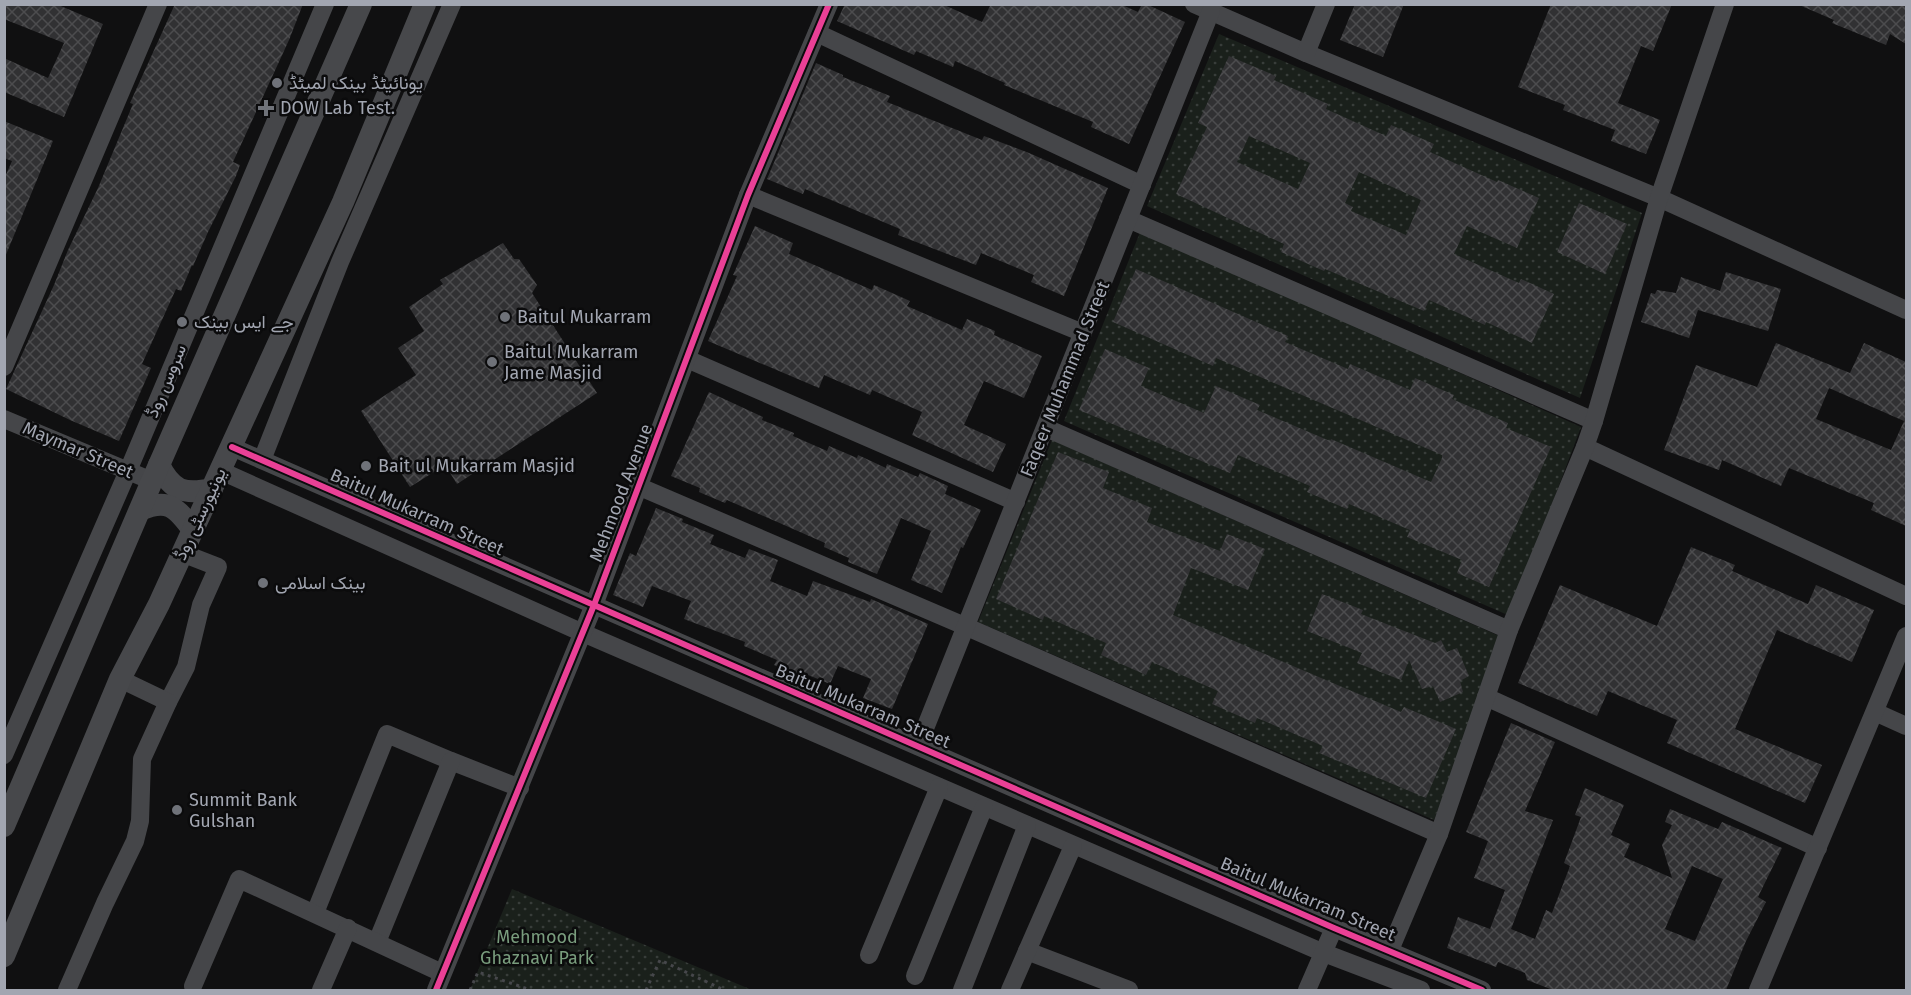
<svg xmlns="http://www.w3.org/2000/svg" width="1911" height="995" font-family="'Fira Sans',Vazirmatn,sans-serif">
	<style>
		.park { fill: url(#park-dots) }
		.building { fill: url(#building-cross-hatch); fill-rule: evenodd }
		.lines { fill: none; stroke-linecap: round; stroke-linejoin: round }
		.path { stroke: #46474b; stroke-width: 3; stroke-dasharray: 3 4.5; stroke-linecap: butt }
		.minor { stroke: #454649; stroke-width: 18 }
		.major { stroke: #47484b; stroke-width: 22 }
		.cycleway-casing { stroke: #0b0b0c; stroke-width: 10 }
		.cycleway { stroke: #ea4096; stroke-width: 6 }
		.poi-dot { fill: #6f7279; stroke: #0b0b0c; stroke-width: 2 }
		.labels { text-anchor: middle; stroke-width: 5; stroke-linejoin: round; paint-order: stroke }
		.poi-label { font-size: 18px; fill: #a2a6b1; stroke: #0b0b0c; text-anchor: start }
		.street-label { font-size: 18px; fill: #a2a6b1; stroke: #0b0b0c }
		.park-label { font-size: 18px; fill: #799c7d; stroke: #0b0b0c }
	</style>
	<defs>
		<pattern id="park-dots" width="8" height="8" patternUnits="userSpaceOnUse" patternTransform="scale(1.5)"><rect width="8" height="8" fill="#1a201b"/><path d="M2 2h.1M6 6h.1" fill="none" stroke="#383d3a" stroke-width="1.8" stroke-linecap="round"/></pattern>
		<pattern id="building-cross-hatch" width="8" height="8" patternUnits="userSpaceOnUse" patternTransform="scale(1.5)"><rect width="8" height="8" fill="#313133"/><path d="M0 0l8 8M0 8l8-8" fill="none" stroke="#4c4c4e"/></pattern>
	</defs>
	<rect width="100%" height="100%" fill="#101011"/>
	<g class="park">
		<path d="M1219 34 1642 213 1580 398 1147 206Z"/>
		<path d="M1141 230 1581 427 1510 616 1064 421Z"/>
		<path d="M1052 440 1504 638 1434 820 978 622Z"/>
		<path d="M512 889 752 990H470Z"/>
	</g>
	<g class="building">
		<path d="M4 4H56L103 24 64 117 4 92V58L48 78 64 43 4 19Z"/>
		<path d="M175 4H303L289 40 233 162 240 165 236 176 208 232 193 266 192 265 181 291 176 289 142 364 151 368 119 441 70 420 6 389 54 285 68 250 98 188 133 104 130 103Z"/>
		<path d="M845 4H942L982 22 991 4H1120L1138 12 1142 4H1146L1185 22 1129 144 1091 127 1093 122 1004 85 1005 83 955 61 953 67 916 51 914 55 837 21Z"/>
		<path d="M1355 4H1404L1383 57 1340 40Z"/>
		<path d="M1551 4H1672L1653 51 1641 46 1618 103 1660 120 1646 154 1611 141 1615 130 1563 110 1565 105 1518 87Z"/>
		<path d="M1797 4H1906V44L1890 34 1886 45 1832 23 1834 20Z"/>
		<path d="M1229 56 1276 76 1274 80 1328 104 1326 109 1386 136 1391 125 1434 144 1430 152 1497 182 1498 180 1539 198 1517 248 1467 226 1454 254 1519 283 1521 279 1554 294 1532 343 1486 322 1485 325 1429 300 1424 311 1325 269 1324 271 1281 252 1284 244 1176 194 1207 127 1198 123ZM1249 136 1310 163 1298 189 1237 162ZM1359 172 1421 200 1406 235 1351 211 1353 207 1345 203Z"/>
		<path d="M816 63 843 75V77L890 96 887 102 982 140 984 136 1029 153 1108 188 1064 296 1031 282 1034 275 981 253 976 265 898 235 900 229 805 189 803 194 767 179Z"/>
		<path d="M4 121 53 141 5 257 4 179 12 161 4 158Z"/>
		<path d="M1579 203 1627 224 1605 274 1557 252Z"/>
		<path d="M755 226 793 243 789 254 872 290 874 285 910 301 907 306 962 330 967 319 995 331 994 335 1042 356 1024 398 984 381 964 425 1006 444 993 472 912 435 922 412 872 390 870 395 824 375 819 388 708 341 737 276 733 275Z"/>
		<path d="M503 243 514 259H519L537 285 532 293 597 393 457 484 445 465 410 487 361 411 416 375 398 348 424 331 409 307 443 284 440 280Z"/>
		<path d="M1136 269 1288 336 1285 342 1348 369 1350 364 1410 390 1415 378 1454 395 1452 399 1508 423 1506 428 1551 447 1489 587 1457 573 1462 560 1407 537 1410 530 1349 504 1347 509 1307 492 1310 486 1238 455 1230 473 1079 410 1105 349 1149 368 1141 386 1204 413 1216 386 1260 405 1257 410 1330 441 1331 439 1431 482 1442 458V455L1216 358 1213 366 1113 322Z"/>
		<path d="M1726 272 1781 289 1768 331 1698 310 1689 338 1641 322 1651 293 1655 294 1657 290 1676 293 1681 277 1720 291Z"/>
		<path d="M1776 343 1850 373 1864 343 1906 362V526L1871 510 1874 503 1789 468 1781 486 1722 460 1719 470 1664 450 1696 365 1757 387ZM1829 388 1904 421 1891 450 1816 419Z"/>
		<path d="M709 392 763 417 762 420 794 433 793 436 827 451 829 446 857 458 858 455 886 468 887 464 918 477 920 473 948 486 945 494 981 510 963 548 961 547 942 593 911 580 931 531 901 518 877 574 848 562 849 558 824 547 825 543 727 500 725 503 699 492 700 488 671 476Z"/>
		<path d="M1058 452 1109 472 1103 488 1152 508 1147 522 1220 551 1227 534 1265 549 1248 590 1191 568 1173 615 1401 712 1404 707 1456 729 1426 798 1319 753 1323 746 1257 718 1255 723 1212 704 1218 691 1152 662 1146 675 1101 655 1106 643 1044 616 1043 620 996 599Z"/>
		<path d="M656 508 683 519 682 522 714 535 710 544 745 558 749 549 778 560 770 581 807 596 813 581 870 602 871 599 928 624 892 709 863 698 871 679 838 666 830 684 801 672 800 676 774 665 777 660 744 646 745 642 684 619 691 601 652 586 643 607 613 595 630 553 636 556Z"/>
		<path d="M1691 547 1735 565 1732 571 1808 604 1816 585 1874 610 1852 662 1777 630 1735 729 1822 765 1805 803 1667 743 1677 720 1608 691 1597 716 1518 683 1560 585 1657 626Z"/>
		<path d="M1322 594 1363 610 1361 614 1435 643 1441 640 1447 652 1457 648 1469 676 1460 681 1463 692 1440 702 1433 686 1422 689 1409 660 1401 680 1357 663 1362 653 1307 631Z"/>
		<path d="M1511 723 1555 742 1525 811 1553 820 1511 929 1535 939 1546 910 1552 913 1570 866 1564 863 1581 817 1575 815 1585 788 1624 805 1611 835 1630 844 1624 857 1672 878 1662 845 1672 825 1665 822 1670 809 1718 829 1722 822 1782 848 1758 897 1766 902 1746 941 1726 990H1553L1527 980 1525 973 1498 962 1496 967 1447 948 1458 917 1490 929 1505 890 1474 878 1488 841 1466 832ZM1692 866 1723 879 1695 941 1665 929Z"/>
	</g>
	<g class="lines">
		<g class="path">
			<path d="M470 990 478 972 531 990"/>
			<path d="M646 990 660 960 724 990"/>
		</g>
		<g class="minor">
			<path d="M1194 4 1306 53 1659 198 1906 310"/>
			<path d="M817 33 1142 185"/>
			<path d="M1306 53 1326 4"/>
			<path d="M748 195 1083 333"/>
			<path d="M1128 219 1594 421"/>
			<path d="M687 359 1016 502"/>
			<path d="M4 367 158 4"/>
			<path d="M4 419 152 481"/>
			<path d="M1046 428 1509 630"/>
			<path d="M232 447 1334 928 1482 990"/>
			<path d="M1585 447 1906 596"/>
			<path d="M262 460 340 262 452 4"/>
			<path d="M221 471 583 633 1324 953 1421 990"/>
			<path d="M640 487 967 627 1439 834"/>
			<path d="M1486 697 1818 848"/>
			<path d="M168 702 186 667 201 605 218 567 182 553"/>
			<path d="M1875 712 1906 726"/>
			<path d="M918 746 1211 11"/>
			<path d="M4 755 128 471 325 4"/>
			<path d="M315 913 387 734 451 761 520 788"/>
			<path d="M377 942 451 761"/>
			<path d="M1390 950 1439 834 1509 630 1585 447 1594 421 1659 198 1725 4"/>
			<path d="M1027 951 1129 990"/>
			<path d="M869 955 939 787"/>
			<path d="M915 976 984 807"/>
			<path d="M193 986 239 879 442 973"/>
			<path d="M67 990 105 903 135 841 140 821 142 759 168 702 120 679"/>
			<path d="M321 990 348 928"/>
			<path d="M436 990 594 605 748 195 829 4"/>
			<path d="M962 990 1027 825"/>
			<path d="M1010 990 1073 846"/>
			<path d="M1307 990 1334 928"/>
			<path d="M1758 990 1906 636"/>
		</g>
		<g class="major">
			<path d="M159 465C172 491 184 495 212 489"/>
			<path d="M140 510C168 498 176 507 193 530"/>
			<path d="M4 826 152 481 361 4"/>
			<path d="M4 956 120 679 159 604 343 202 425 4"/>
		</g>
		<g class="cycleway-casing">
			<g id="cycleway">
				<path d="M232 447 1334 928 1482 990"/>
				<path d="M436 990 594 605 748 195 829 4"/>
			</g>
		</g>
		<use href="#cycleway" class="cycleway"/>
	</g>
	<g class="poi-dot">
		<circle cx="277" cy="83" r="6"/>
		<path d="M263 99h6v6h6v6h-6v6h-6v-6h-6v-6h6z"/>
		<circle cx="505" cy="317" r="6"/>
		<circle cx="182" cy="322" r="6"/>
		<circle cx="492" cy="362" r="6"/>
		<circle cx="366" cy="466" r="6"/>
		<circle cx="263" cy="583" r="6"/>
		<circle cx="177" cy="810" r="6"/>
	</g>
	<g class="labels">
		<g class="poi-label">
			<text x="289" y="89">یونائیٹڈ بینک لمیٹڈ</text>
			<text x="280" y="114">DOW Lab Test.</text>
			<text x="517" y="323">Baitul Mukarram</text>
			<text x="194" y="328">جے ایس بینک</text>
			<text x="504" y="358">Baitul Mukarram<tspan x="504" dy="21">Jame Masjid</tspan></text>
			<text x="378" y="472">Bait ul Mukarram Masjid</text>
			<text x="275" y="589">بینک اسلامی</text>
			<text x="189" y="806">Summit Bank<tspan x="189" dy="21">Gulshan</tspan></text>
		</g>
		<g class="street-label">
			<text transform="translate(1065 379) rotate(-68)" y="6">Faqeer Muhammad Street</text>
			<text transform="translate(166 381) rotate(-67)" y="6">سروس روڈ</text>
			<text transform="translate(78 450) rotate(23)" y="6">Maymar Street</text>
			<text transform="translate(621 493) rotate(-69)" y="6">Mehmood Avenue</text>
			<text transform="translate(417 512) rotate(24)" y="6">Baitul Mukarram Street</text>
			<text transform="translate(200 514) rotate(-65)" y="6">یونیورسٹی روڈ</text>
			<text transform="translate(863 706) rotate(23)" y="6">Baitul Mukarram Street</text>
			<text transform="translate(1308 899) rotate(23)" y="6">Baitul Mukarram Street</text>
		</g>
		<g class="park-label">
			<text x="537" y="943">Mehmood<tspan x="537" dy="21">Ghaznavi Park</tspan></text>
		</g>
	</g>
	<rect width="1911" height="995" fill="none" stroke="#a2a6b1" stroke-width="12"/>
</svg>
